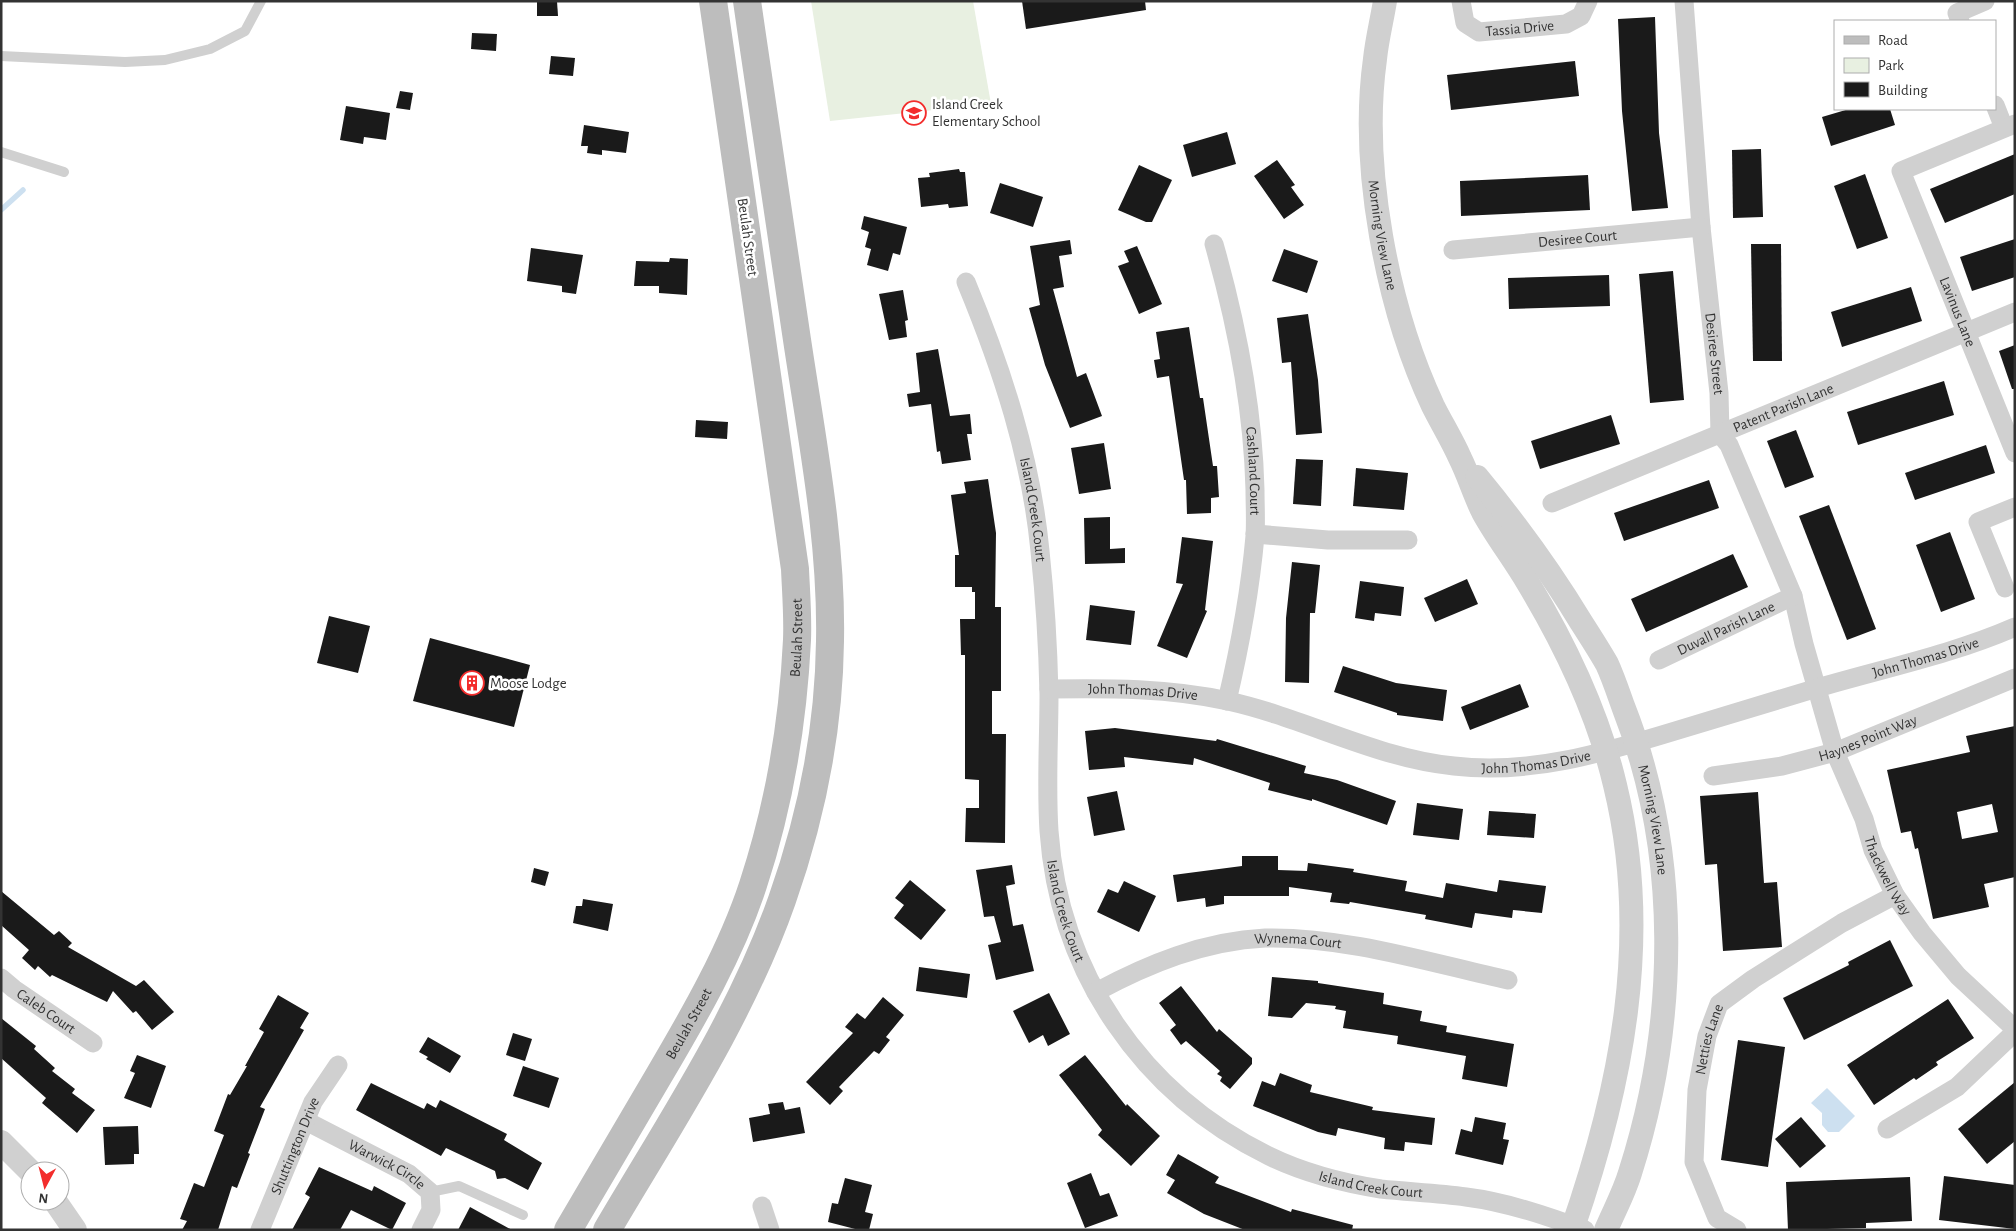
<svg xmlns="http://www.w3.org/2000/svg" width="2016" height="1231" font-family="'Alegreya Sans',sans-serif">
	<style>
		.green { fill: #e8f0e1 }
		.water { fill: #cde0f0 }
		.lines { fill: none; stroke-linecap: round; stroke-linejoin: round }
		.stream { stroke: #cde0f0; stroke-width: 5.5 }
		.building { fill: #1a1a1a; fill-rule: evenodd }
		.service { stroke: #d0d0d0; stroke-width: 10 }
		.minor { stroke: #d0d0d0; stroke-width: 19 }
		.tertiary { stroke: #d0d0d0; stroke-width: 24 }
		.secondary { stroke: #bdbdbd; stroke-width: 28 }
		.labels { text-anchor: middle; stroke-width: 5; stroke-linejoin: round; paint-order: stroke }
		.street-label { font-size: 15px; fill: #333; stroke: #fff }
		.poi-label { font-size: 15px; fill: #333; stroke: #fff; text-anchor: start }
	</style>
	<rect width="100%" height="100%" fill="#fff"/>
	<path class="green" d="M811 1H973L991 104 830 121Z"/>
	<path class="water" d="M1827 1088 1855 1116 1839 1132H1828L1822 1125V1113L1811 1103Z"/>
	<g class="lines">
		<path class="stream" d="M1 210 23 190"/>
	</g>
	<g class="building">
		<path d="M537 1H557L558 16H537Z"/>
		<path d="M1022 1H1145L1146 10 1026 29Z"/>
		<path d="M1655 17 1659 133 1668 208 1632 211 1622 111 1618 19Z"/>
		<path d="M472 33 497 34 496 51 471 49Z"/>
		<path d="M551 56 575 58 573 76 549 74Z"/>
		<path d="M1575 61 1579 96 1451 110 1447 75Z"/>
		<path d="M400 91 413 93 410 110 396 108Z"/>
		<path d="M346 106 390 113 386 140 364 137 363 144 340 140Z"/>
		<path d="M1849 109H1890L1895 125 1831 146 1822 117Z"/>
		<path d="M584 125 629 132 626 153 602 150V155L587 153 588 146H581Z"/>
		<path d="M1227 132 1236 164 1192 177 1183 145Z"/>
		<path d="M1761 149 1763 217 1733 218 1732 150Z"/>
		<path d="M2015 154V194L1945 223 1930 189Z"/>
		<path d="M1277 160 1295 185 1291 187 1304 205 1284 219 1254 176Z"/>
		<path d="M1139 165 1172 180 1152 222H1146L1118 210Z"/>
		<path d="M959 169 960 172H965L968 206 949 208 948 204 921 207 918 178 930 177 929 173Z"/>
		<path d="M1865 174 1888 238 1857 249 1834 186Z"/>
		<path d="M1588 175 1590 210 1461 216 1460 181Z"/>
		<path d="M1000 183 1043 197 1033 227 990 213Z"/>
		<path d="M864 216 907 227 900 255 893 253 888 271 867 265 871 249 865 247 869 232 861 229Z"/>
		<path d="M2015 239V277L1972 291 1960 257Z"/>
		<path d="M1070 240 1072 254 1059 256 1064 287 1053 289 1077 377 1086 373 1102 416 1070 428 1045 365 1029 308 1040 305 1030 246Z"/>
		<path d="M1751 244H1781L1782 361H1753Z"/>
		<path d="M1137 246 1162 304 1139 314 1118 266 1129 262 1124 251Z"/>
		<path d="M531 248 583 255 576 294 562 292V286L527 281Z"/>
		<path d="M1284 249 1318 261 1307 293 1272 281Z"/>
		<path d="M670 258 688 259 687 295 659 293V286H634L636 261 669 262Z"/>
		<path d="M1673 271 1684 400 1650 403 1639 274Z"/>
		<path d="M1609 275 1610 306 1509 309 1508 278Z"/>
		<path d="M1911 287 1922 321 1842 347 1831 312Z"/>
		<path d="M903 290 908 320 905 321 907 337 889 340 879 294Z"/>
		<path d="M1308 314 1318 380 1322 433 1296 435 1291 362 1282 363 1277 318Z"/>
		<path d="M1189 327 1200 398H1203L1213 466H1217L1219 497 1211 498V513L1187 514 1186 480H1184L1169 376 1157 378 1154 360 1160 359 1156 332Z"/>
		<path d="M2015 345V389H2012L1999 351Z"/>
		<path d="M938 349 950 416 970 414 972 434H967L971 460 942 464 940 451 937 452 931 404 909 407 907 394 920 392 916 353Z"/>
		<path d="M1944 381 1954 415 1858 445 1847 412Z"/>
		<path d="M1611 415 1620 444 1540 469 1531 441Z"/>
		<path d="M696 420 728 422 727 439 695 437Z"/>
		<path d="M1796 430 1814 477 1785 488 1767 441Z"/>
		<path d="M1104 443 1111 489 1079 494 1071 448Z"/>
		<path d="M1986 445 1995 473 1915 500 1905 473Z"/>
		<path d="M1296 459 1323 460 1321 506 1293 504Z"/>
		<path d="M1356 468 1408 473 1404 510 1353 506Z"/>
		<path d="M988 479 996 533 995 607H1001V691H992V734H1006L1005 843 965 842 966 808H979V780L965 779V655H961L960 619H975V592H972V587H955V555H959L951 495 966 493 964 482Z"/>
		<path d="M1709 480 1719 508 1624 541 1614 513Z"/>
		<path d="M1829 505 1876 629 1847 640 1799 516Z"/>
		<path d="M1110 517V549L1125 548V563L1085 564 1084 518Z"/>
		<path d="M1950 532 1975 599 1941 612 1916 545Z"/>
		<path d="M1182 537 1213 541 1205 610 1207 611 1187 658 1157 646 1183 584 1176 583Z"/>
		<path d="M1733 554 1748 587 1646 632 1631 599Z"/>
		<path d="M1292 562 1320 565 1315 613H1310L1309 683 1285 682 1286 618Z"/>
		<path d="M1467 579 1478 604 1435 622 1424 598Z"/>
		<path d="M1360 581 1404 587 1401 616 1375 613 1374 621 1355 618Z"/>
		<path d="M1090 605 1135 611 1131 645 1086 640Z"/>
		<path d="M329 616 370 626 358 673 317 663Z"/>
		<path d="M430 638 530 665 514 727 413 701Z"/>
		<path d="M1343 666 1396 683 1447 690 1443 721 1397 715V713L1334 692Z"/>
		<path d="M1520 684 1529 707 1470 730 1461 707Z"/>
		<path d="M2015 726V877L1984 884 1989 907 1933 919 1918 848 1915 849 1911 831 1901 833 1887 770 1970 752 1966 736ZM1992 804 1998 832 1962 839 1957 812Z"/>
		<path d="M1115 728 1216 741 1217 739 1306 766 1304 773 1337 780 1396 801 1387 825 1312 799V801L1268 790 1270 783 1194 758 1193 765 1124 757 1125 767 1089 770 1085 731Z"/>
		<path d="M1117 791 1125 830 1094 836 1087 797Z"/>
		<path d="M1758 792 1764 883 1777 882 1782 947 1723 951 1717 864 1705 865 1700 796Z"/>
		<path d="M1417 803 1463 809 1459 840 1413 835Z"/>
		<path d="M1489 811 1536 814 1534 838 1487 835Z"/>
		<path d="M1242 856H1278V870L1307 871 1308 863 1354 869 1353 872 1407 881 1405 891 1443 898 1446 883 1497 892 1499 880 1546 886 1542 913 1513 910 1512 918 1475 913 1472 928 1425 919 1426 915 1350 902 1349 904 1330 902 1332 893 1289 887V896H1224V904L1206 907 1205 898 1177 902 1173 875 1242 866Z"/>
		<path d="M1012 865 1015 884 1006 886 1013 926 1023 924 1034 971 996 980 988 945 1001 942 994 916 984 917 976 870Z"/>
		<path d="M534 868 549 872 545 886 531 882Z"/>
		<path d="M910 880 946 910 921 940 894 918 904 905 895 898Z"/>
		<path d="M1124 881 1156 896 1139 932 1097 912 1108 889 1118 893Z"/>
		<path d="M1 891 54 935 59 931 72 943 68 947 136 986 144 980 174 1012 152 1030 136 1011 133 1013 113 991 107 1002 52 975 50 977 38 966 35 970 22 958 29 950 1 925Z"/>
		<path d="M583 899 613 904 608 931 573 923 576 906H582Z"/>
		<path d="M1890 940 1913 986 1804 1040 1783 998 1849 965 1848 962Z"/>
		<path d="M919 967 970 974 967 998 916 991Z"/>
		<path d="M1272 977 1318 981V983L1384 993 1383 1004 1422 1011 1420 1021 1447 1026 1446 1032 1514 1044 1507 1087 1462 1079 1466 1056 1397 1044 1398 1036 1343 1028 1346 1011 1335 1009 1336 1006 1306 1003 1292 1018 1268 1016Z"/>
		<path d="M1181 986 1217 1032 1219 1029 1252 1058V1064L1230 1089 1220 1081 1222 1077 1217 1074 1220 1071 1186 1041 1181 1045 1170 1030 1176 1025 1159 1003Z"/>
		<path d="M1049 993 1070 1034 1048 1046 1043 1035 1029 1043 1013 1011Z"/>
		<path d="M278 995 309 1013 300 1028 304 1030 260 1107 265 1109 248 1153 250 1154 237 1188 232 1186 218 1230H182L187 1221 180 1219 194 1183 204 1187 224 1135 214 1131 228 1094 230 1095 247 1066H245L264 1032 259 1029Z"/>
		<path d="M883 997 904 1015 886 1037 890 1040 879 1054 874 1051 839 1087 843 1091 830 1105 806 1082 853 1033 845 1027 857 1013 865 1019Z"/>
		<path d="M1948 999 1974 1038 1936 1062 1938 1065 1916 1080 1914 1078 1874 1105 1847 1065Z"/>
		<path d="M1 1018 36 1046 34 1049 55 1068 52 1071 75 1089 72 1093 95 1110 77 1133 42 1103 46 1098 1 1058Z"/>
		<path d="M513 1033 532 1039 525 1061 506 1055Z"/>
		<path d="M428 1037 461 1056 450 1073 426 1059 428 1057 419 1052Z"/>
		<path d="M1738 1040 1785 1047 1768 1167 1721 1160Z"/>
		<path d="M137 1055 166 1066 151 1108 124 1098 135 1073 130 1071Z"/>
		<path d="M1085 1055 1126 1106 1127 1104 1160 1136 1131 1166 1098 1135 1102 1130 1059 1075Z"/>
		<path d="M523 1066 559 1078 549 1108 513 1096Z"/>
		<path d="M1280 1073 1312 1085 1310 1092 1373 1107 1372 1110 1435 1118 1432 1145 1405 1142 1404 1151 1384 1149 1385 1138 1338 1128 1336 1136 1318 1132 1253 1106 1262 1081 1275 1086Z"/>
		<path d="M2015 1082V1141L1987 1164 1958 1129Z"/>
		<path d="M371 1083 424 1109 427 1103 436 1108 440 1100 507 1134 504 1140 542 1163 528 1190 505 1178 497 1179 495 1171 446 1148 441 1156 356 1110Z"/>
		<path d="M783 1102 785 1110 800 1107 805 1133 753 1142 749 1118 770 1114 768 1104Z"/>
		<path d="M1475 1117 1506 1123 1503 1139 1509 1140 1503 1165 1455 1154 1461 1129 1472 1132Z"/>
		<path d="M1801 1117 1826 1146 1800 1168 1775 1139Z"/>
		<path d="M138 1126 139 1154H134V1164L105 1165 103 1127Z"/>
		<path d="M1178 1154 1219 1177 1215 1183 1291 1212 1292 1209 1353 1225 1352 1230H1245L1204 1214 1167 1193 1175 1180 1166 1175Z"/>
		<path d="M319 1167 372 1191 374 1186 406 1203 392 1230 351 1210 340 1230H292L310 1197 305 1194Z"/>
		<path d="M1091 1173 1100 1196 1109 1193 1118 1216 1085 1228 1067 1183Z"/>
		<path d="M1944 1176 2015 1185V1229L1939 1220Z"/>
		<path d="M1910 1177 1912 1221 1866 1223V1228L1788 1230 1786 1182Z"/>
		<path d="M845 1178 872 1185 865 1212 873 1214 869 1230H859L828 1222 832 1203 838 1204Z"/>
		<path d="M470 1207 512 1230H458Z"/>
	</g>
	<g class="lines">
		<g class="service">
			<path d="M1 56 125 62 165 60 210 49 245 31 261 1"/>
			<path d="M1 152 64 172"/>
			<path d="M430 1192 459 1186 523 1215"/>
		</g>
		<g class="minor">
			<path id="s1" d="M1461 1 1465 23 1479 32 1566 24 1581 16 1588 1"/>
			<path id="s2" d="M1684 1 1701 227 1719 393 1720 434 1729 445 1793 596 1804 644 1835 752 1864 819 1873 850 1895 895 1922 933 1958 976 2015 1029"/>
			<path d="M1960 21 1957 13 1985 1"/>
			<path d="M1995 105 2004 128"/>
			<path id="s3" d="M2015 124 1901 171 2015 453"/>
			<path id="s4" d="M1214 244C1237 325 1253 406 1255 490 1255 505 1256 521 1255 536 1250 592 1240 646 1227 701"/>
			<path id="s5" d="M1453 250 1701 227"/>
			<path id="s6" d="M966 282C1002 369 1031 457 1040 551 1045 598 1048 647 1049 694 1049 740 1046 786 1049 831 1059 973 1142 1094 1269 1156 1304 1173 1343 1183 1381 1189 1409 1192 1438 1193 1466 1197 1506 1202 1547 1216 1585 1230"/>
			<path id="s7" d="M1552 503 2015 312"/>
			<path d="M1255 534 1328 540H1408"/>
			<path d="M2005 588 1978 522 2015 507"/>
			<path id="s8" d="M1659 660 1793 596"/>
			<path id="s9" d="M1049 689C1108 688 1170 688 1228 701 1305 718 1375 758 1454 766 1530 775 1603 753 1675 731 1721 717 1767 703 1814 689 1881 669 1951 655 2015 627"/>
			<path id="s10" d="M1713 776 1782 766 1835 752 2015 678"/>
			<path id="s11" d="M1 978 14 989 93 1043"/>
			<path id="s12" d="M1096 992C1148 964 1204 941 1265 938 1344 936 1431 963 1508 980"/>
			<path id="s13" d="M306 1121 409 1174 430 1192 431 1210 421 1230"/>
			<path d="M1887 1129 1957 1087 2015 1032"/>
			<path d="M762 1206 770 1230"/>
			<path id="s14" d="M260 1230 313 1102 338 1065"/>
			<path id="s15" d="M1737 1230 1717 1218 1694 1162 1697 1090 1707 1036 1719 1004 1753 979 1842 923 1895 895"/>
		</g>
		<g class="tertiary">
			<path id="s16" d="M1385 1C1382 20 1377 39 1375 59 1360 167 1387 308 1433 406 1442 424 1452 440 1460 458 1469 476 1474 494 1483 512 1496 536 1514 559 1528 583 1566 646 1598 713 1615 785 1652 936 1622 1086 1572 1230"/>
			<path id="s17" d="M1477 477C1515 523 1550 571 1581 622 1590 636 1599 650 1607 664 1613 677 1618 692 1623 706 1681 853 1678 1023 1630 1173 1624 1193 1614 1211 1606 1230"/>
			<path d="M1 1142 30 1171"/>
			<path d="M55 1201 75 1230"/>
		</g>
		<g class="secondary">
			<path id="s18" d="M568 1230C598 1179 628 1128 658 1077 694 1016 731 952 753 885 779 806 793 723 797 640 798 617 796 592 795 569L713 1"/>
			<path d="M607 1230C670 1123 741 1017 782 900 811 818 829 728 830 641 832 538 811 435 796 333 780 223 763 112 747 1"/>
		</g>
	</g>
	<defs>
		<g id="school-ring" transform="scale(1.25)"><circle r="9.5" fill="#fff" stroke="#f32d2c" stroke-width="1.5"/><path d="M0-5L7-2L0 1L-7-2ZM-4 1L0 2.5L4 1V4Q0 6-4 4Z" fill="#f32d2c"/></g>
		<g id="building-ring" transform="scale(1.25)"><circle r="9.5" fill="#fff" stroke="#f32d2c" stroke-width="1.5"/><path d="M-4-6H4V6H1V3H-1V6H-4ZM-2.5-4.3h1.7v1.8h-1.7ZM.8-4.3h1.7v1.8H.8ZM-2.5-1h1.7V.8h-1.7ZM.8-1h1.7V.8H.8Z" fill="#f32d2c"/></g>
	</defs>
	<g fill-rule="evenodd">
		<use href="#school-ring" x="914" y="113"/>
		<use href="#building-ring" x="472" y="683"/>
	</g>
	<g class="labels">
		<g class="street-label">
			<text dy="5" stroke="none"><textPath href="#s1" startOffset="80">Tassia Drive</textPath></text>
			<text dy="5" stroke="none"><textPath href="#s16" startOffset="236">Morning View Lane</textPath></text>
			<text transform="translate(748 237) rotate(82)" y="5">Beulah Street</text>
			<text dy="5" stroke="none"><textPath href="#s5" startOffset="125">Desiree Court</textPath></text>
			<text dy="5" stroke="none"><textPath href="#s3" startOffset="275">Lavinus Lane</textPath></text>
			<text dy="5" stroke="none"><textPath href="#s2" startOffset="354">Desiree Street</textPath></text>
			<text dy="5" stroke="none"><textPath href="#s7" startOffset="250">Patent Parish Lane</textPath></text>
			<text dy="5" stroke="none"><textPath href="#s4" startOffset="231">Cashland Court</textPath></text>
			<text dy="5" stroke="none"><textPath href="#s6" startOffset="238">Island Creek Court</textPath></text>
			<text dy="5" stroke="none"><textPath href="#s8" startOffset="74">Duvall Parish Lane</textPath></text>
			<text dy="5" stroke="none"><textPath href="#s18" startOffset="644">Beulah Street</textPath></text>
			<text dy="5" stroke="none"><textPath href="#s9" startOffset="902">John Thomas Drive</textPath></text>
			<text dy="5" stroke="none"><textPath href="#s9" startOffset="94">John Thomas Drive</textPath></text>
			<text dy="5" stroke="none"><textPath href="#s10" startOffset="160">Haynes Point Way</textPath></text>
			<text dy="5" stroke="none"><textPath href="#s9" startOffset="498">John Thomas Drive</textPath></text>
			<text dy="5" stroke="none"><textPath href="#s17" startOffset="391">Morning View Lane</textPath></text>
			<text dy="5" stroke="none"><textPath href="#s2" startOffset="909">Thackwell Way</textPath></text>
			<text dy="5" stroke="none"><textPath href="#s6" startOffset="642">Island Creek Court</textPath></text>
			<text dy="5" stroke="none"><textPath href="#s12" startOffset="212">Wynema Court</textPath></text>
			<text dy="5" stroke="none"><textPath href="#s11" startOffset="56">Caleb Court</textPath></text>
			<text dy="5" stroke="none"><textPath href="#s18" startOffset="239">Beulah Street</textPath></text>
			<text dy="5" stroke="none"><textPath href="#s15" startOffset="208">Netties Lane</textPath></text>
			<text dy="5" stroke="none"><textPath href="#s14" startOffset="91">Shuttington Drive</textPath></text>
			<text dy="5" stroke="none"><textPath href="#s13" startOffset="92">Warwick Circle</textPath></text>
			<text dy="5" stroke="none"><textPath href="#s6" startOffset="1078">Island Creek Court</textPath></text>
		</g>
		<g class="poi-label">
			<text x="932" y="109">Island Creek<tspan x="932" dy="17">Elementary School</tspan></text>
			<text x="490" y="688">Moose Lodge</text>
		</g>
	</g>
	<rect width="2016" height="1231" fill="none" stroke="#333333" stroke-width="5"/>
	<rect x="1834" y="20" width="162" height="90" fill="#ffffff" stroke="#adadad"/>
	<rect x="1844" y="36" width="25" height="8" fill="#bdbdbd" stroke="#adadad"/>
	<text x="1878" y="45" font-size="15" fill="#333333">Road</text>
	<rect x="1844" y="58" width="25" height="15" fill="#e8f0e1" stroke="#adadad"/>
	<text x="1878" y="70" font-size="15" fill="#333333">Park</text>
	<rect x="1844" y="82" width="25" height="15" fill="#1a1a1a" stroke="#adadad"/>
	<text x="1878" y="95" font-size="15" fill="#333333">Building</text>
	<g transform="translate(45 1186) rotate(187)"><circle r="24" fill="#ffffff" stroke="#adadad"/>
	<path d="M0-4L9 19L0 12L-9 19Z" fill="#f32d2c"/>
	<text y="-8" font-size="14" font-weight="bold" text-anchor="middle" fill="#333333">N</text>
	</g>
</svg>
